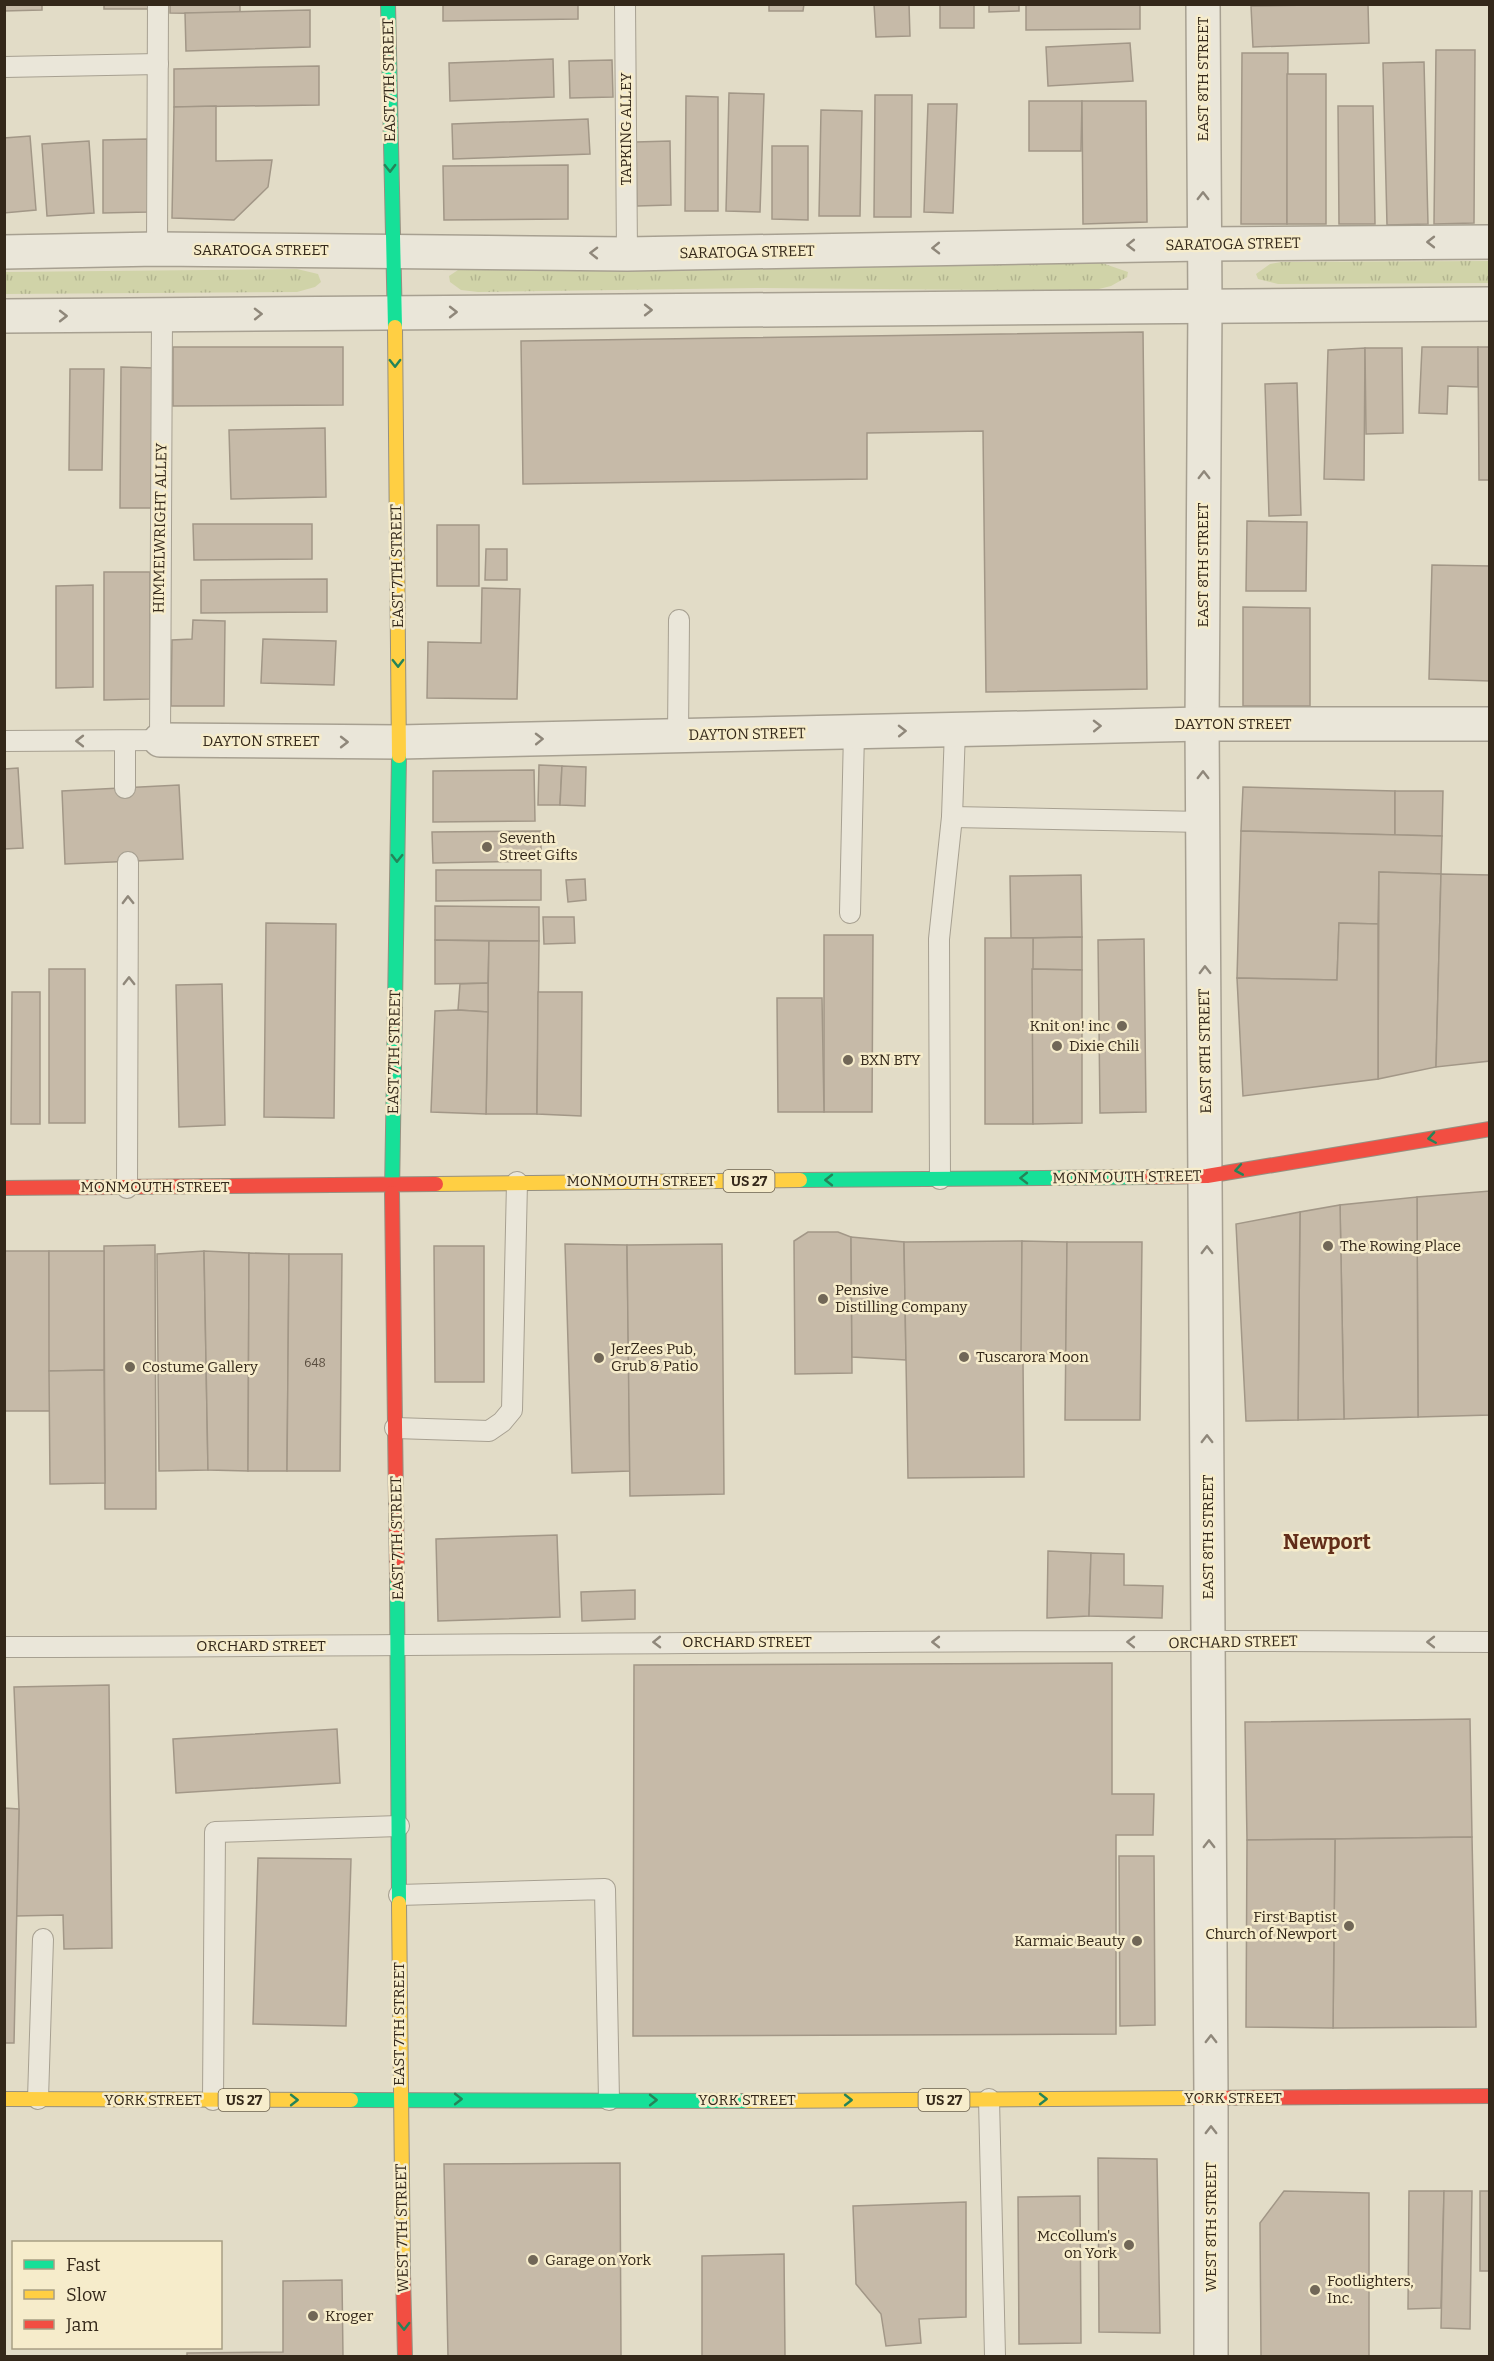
<svg xmlns="http://www.w3.org/2000/svg" width="1494" height="2361" font-family="Bitter,serif">
	<style>
		.grass { fill: url(#grass-tufts) }
		.building { fill: #c6baa8; stroke: #a29787; stroke-width: 1.5 }
		.lines { fill: none; stroke-linecap: round; stroke-linejoin: round }
		.lane-casing { stroke: #a7a091; stroke-width: 22 }
		.street-casing { stroke: #a7a091; stroke-width: 36 }
		.fast-casing { stroke: #969081; stroke-width: 16 }
		.slow-casing { stroke: #969081; stroke-width: 16 }
		.jam-casing { stroke: #969081; stroke-width: 16 }
		.lane { stroke: #eae6d9; stroke-width: 20 }
		.street { stroke: #eae6d9; stroke-width: 33 }
		.fast { stroke: #16e098; stroke-width: 14 }
		.slow { stroke: #ffcf43; stroke-width: 14 }
		.jam { stroke: #f24e42; stroke-width: 14 }
		.oneway { stroke: #258459 }
		.oneway2 { stroke: #8f877a }
		.poi-dot { fill: #716757; stroke: #f6eccb; stroke-width: 2 }
		.labels { text-anchor: middle; stroke-width: 5; stroke-linejoin: round; paint-order: stroke }
		.number-label { font-size: 12px; fill: #584c3e }
		.shield { fill: #f6eccb; stroke: #6e634f; stroke-width: 1.5 }
		.shield-label { font-size: 14px; font-weight: bold; fill: #34281a }
		.street-label { font-size: 15px; fill: #34281a; stroke: #f6eccb }
		.poi-label { font-size: 15px; fill: #34281a; stroke: #f6eccb; text-anchor: start }
		.district-label { font-size: 21px; font-weight: bold; fill: #622d19; stroke: #f6eccb }
	</style>
	<defs>
		<pattern id="grass-tufts" width="24" height="20" patternUnits="userSpaceOnUse" patternTransform="scale(1.5)"><rect width="24" height="20" fill="#d0d3a8"/><path d="M3 7l-1-3M5 7V3M7 7l1-3M15 17l-1-3M17 17v-4M19 17l1-3" fill="none" stroke="#b3b590"/></pattern>
	</defs>
	<rect width="100%" height="100%" fill="#e2dcc7"/>
	<g class="grass">
		<path d="M1489 261V283L1278 284 1258 279 1256 274 1270 264 1281 262Z"/>
		<path d="M1099 262 1128 272 1127 277 1111 286 1091 291 758 288 478 292 461 290 450 282 449 276 458 270 471 268Z"/>
		<path d="M297 269 318 274 321 282 315 287 297 292 5 294V272Z"/>
	</g>
	<g class="building">
		<path d="M4 4H42V10L4 11Z"/>
		<rect x="104" y="4" width="46" height="5"/>
		<path d="M170 4H240V14L170 13Z"/>
		<path d="M443 4H578V19L443 21Z"/>
		<path d="M769 4H804L803 11H769Z"/>
		<path d="M874 4H909L910 36 876 37Z"/>
		<rect x="940" y="4" width="34" height="24"/>
		<path d="M989 4H1019V11L989 12Z"/>
		<path d="M1026 4H1140V29L1026 30Z"/>
		<path d="M1368 4 1369 43 1253 47 1251 6Z"/>
		<path d="M310 10V47L186 51 185 13Z"/>
		<path d="M1130 43 1133 81 1048 86 1046 47Z"/>
		<path d="M1436 50H1475L1474 223 1434 224Z"/>
		<path d="M1242 53H1288L1287 224H1241Z"/>
		<path d="M553 59 554 97 450 101 449 63Z"/>
		<path d="M612 60 613 97 570 98 569 61Z"/>
		<path d="M1424 62 1428 224 1387 225 1383 63Z"/>
		<path d="M319 66V105L174 107V69Z"/>
		<rect x="1287" y="74" width="39" height="150"/>
		<path d="M729 93 764 94 760 212 726 211Z"/>
		<path d="M875 95H912L911 217H874Z"/>
		<path d="M686 96 718 97V211H685Z"/>
		<path d="M1029 101H1082L1081 151H1029Z"/>
		<path d="M1082 101H1146L1147 222 1083 224Z"/>
		<path d="M928 104H957L953 213 924 212Z"/>
		<path d="M216 106V161L272 160 268 187 234 220 172 218 174 107Z"/>
		<path d="M1338 106H1373L1375 224H1339Z"/>
		<path d="M821 110 862 111 860 216H819Z"/>
		<path d="M588 119 590 154 453 159 452 124Z"/>
		<path d="M30 136 36 210 4 213V138Z"/>
		<path d="M147 139 148 212 103 213V140Z"/>
		<path d="M89 141 94 213 47 216 42 144Z"/>
		<path d="M670 141 671 205 637 206 636 142Z"/>
		<path d="M772 146H808V220L772 219Z"/>
		<path d="M568 165V219L444 220 443 166Z"/>
		<path d="M1143 332 1147 689 986 692 983 431 867 433V479L523 484 521 341Z"/>
		<path d="M173 347H343V405L173 406Z"/>
		<path d="M1422 347H1478V387L1448 386 1447 414 1419 413Z"/>
		<path d="M1478 347H1490V480H1479Z"/>
		<path d="M1365 348 1364 480 1324 479 1328 350Z"/>
		<path d="M1365 348H1402L1403 433 1366 434Z"/>
		<path d="M121 367 153 368 151 508H120Z"/>
		<path d="M70 369H104L102 470H69Z"/>
		<path d="M1297 383 1301 515 1269 516 1265 384Z"/>
		<path d="M325 428 326 497 231 499 229 430Z"/>
		<path d="M1247 521 1307 522 1306 591H1246Z"/>
		<path d="M193 524H312V559L194 560Z"/>
		<rect x="437" y="525" width="42" height="61"/>
		<path d="M486 549H507V580H485Z"/>
		<path d="M1432 565 1490 566V681L1429 679Z"/>
		<path d="M104 572H150V699L104 700Z"/>
		<path d="M327 579V612L201 613V580Z"/>
		<path d="M93 585V687L56 688V586Z"/>
		<path d="M482 588 520 589 517 699 427 698 428 642 481 643Z"/>
		<path d="M1243 607 1310 608V706H1243Z"/>
		<path d="M193 620 225 621 224 706H171L172 640 192 639Z"/>
		<path d="M263 639 336 641 334 685 261 683Z"/>
		<path d="M539 765 562 766 560 805H538Z"/>
		<path d="M562 766 586 767 585 806 560 805Z"/>
		<path d="M18 768 23 848 4 849V769Z"/>
		<path d="M534 770 535 821 433 822V771Z"/>
		<path d="M179 785 183 859 65 864 62 791Z"/>
		<path d="M1243 787 1395 791V835L1241 831Z"/>
		<path d="M1395 791H1443L1442 836 1395 835Z"/>
		<path d="M541 831V861L433 863 432 832Z"/>
		<path d="M1241 831 1442 836 1441 874 1379 872 1378 924 1339 923 1337 980 1237 978Z"/>
		<path d="M436 870H541V900L436 901Z"/>
		<path d="M1379 872 1441 874 1436 1067 1378 1079Z"/>
		<path d="M1441 874 1490 875V1061L1436 1067Z"/>
		<path d="M1081 875 1082 937 1011 938 1010 876Z"/>
		<path d="M585 879 586 900 568 902 566 880Z"/>
		<path d="M435 906 539 907V941L435 940Z"/>
		<path d="M543 917H574L575 943 544 944Z"/>
		<path d="M266 923 336 924 334 1118 264 1117Z"/>
		<path d="M1339 923 1378 924V1079L1243 1096 1237 978 1337 980Z"/>
		<path d="M824 935H873L872 1112H824Z"/>
		<path d="M1082 937V970L1032 969 1033 938Z"/>
		<rect x="985" y="938" width="48" height="186"/>
		<path d="M1144 939 1146 1112 1100 1113 1098 940Z"/>
		<path d="M435 940 489 941 488 983 435 984Z"/>
		<path d="M489 941H539L537 1114H486Z"/>
		<rect x="49" y="969" width="36" height="154"/>
		<path d="M1032 969 1082 970V1123L1033 1124Z"/>
		<path d="M488 983V1012L458 1010 460 984Z"/>
		<path d="M222 984 225 1125 179 1127 176 985Z"/>
		<path d="M12 992H40V1124H11Z"/>
		<path d="M538 992H582L581 1116 537 1114Z"/>
		<path d="M777 998H822L824 1112H778Z"/>
		<path d="M458 1010 488 1012 486 1114 431 1112 435 1011Z"/>
		<path d="M1490 1191V1415L1418 1417 1417 1197Z"/>
		<path d="M1417 1197 1418 1417 1344 1419 1340 1205Z"/>
		<path d="M1340 1205 1344 1419 1298 1420 1300 1212Z"/>
		<path d="M1300 1212 1298 1420 1246 1421 1236 1224Z"/>
		<path d="M808 1232H838L851 1237 852 1373 795 1374 794 1241Z"/>
		<path d="M851 1237 904 1242 906 1360 852 1357Z"/>
		<path d="M1022 1241 1024 1477 908 1478 904 1242Z"/>
		<path d="M1022 1241 1067 1242 1066 1354H1021Z"/>
		<path d="M1067 1242H1142L1140 1420H1065Z"/>
		<path d="M565 1244 627 1245 630 1471 572 1473Z"/>
		<path d="M722 1244 724 1494 630 1496 627 1245Z"/>
		<path d="M155 1245 156 1509H105L104 1246Z"/>
		<path d="M434 1246H484V1382H435Z"/>
		<path d="M4 1251H49L50 1411H4Z"/>
		<path d="M49 1251H104V1370L49 1371Z"/>
		<path d="M204 1251 208 1470 159 1471 157 1254Z"/>
		<path d="M204 1251 249 1253 248 1471 208 1470Z"/>
		<path d="M249 1253 289 1254 287 1471H248Z"/>
		<path d="M289 1254H342L340 1471H287Z"/>
		<path d="M104 1370 105 1483 50 1484 49 1371Z"/>
		<path d="M557 1535 560 1617 438 1621 436 1539Z"/>
		<path d="M1048 1551 1091 1553 1089 1616 1047 1618Z"/>
		<path d="M1091 1553 1124 1554V1585L1163 1586 1162 1618 1089 1616Z"/>
		<path d="M635 1590V1619L582 1621 581 1592Z"/>
		<path d="M1112 1663V1794H1154L1153 1835H1116V2034L633 2036 634 1665Z"/>
		<path d="M109 1685 112 1948 64 1949 63 1915 16 1916 19 1809 14 1687Z"/>
		<path d="M1470 1719 1472 1837 1247 1840 1245 1722Z"/>
		<path d="M337 1729 340 1783 176 1793 173 1739Z"/>
		<path d="M4 1808 19 1809 14 2043H4Z"/>
		<path d="M1472 1837 1476 2027 1333 2028 1335 1839Z"/>
		<path d="M1335 1839 1333 2028 1246 2027 1247 1840Z"/>
		<path d="M1119 1856H1154L1155 2025 1120 2026Z"/>
		<path d="M258 1858 351 1859 346 2026 253 2024Z"/>
		<path d="M1098 2158 1157 2159 1160 2333 1099 2332Z"/>
		<path d="M620 2163 621 2356H448L444 2164Z"/>
		<path d="M1284 2191 1369 2193V2356H1261L1260 2223Z"/>
		<path d="M1409 2191H1444L1441 2308 1408 2309Z"/>
		<path d="M1444 2191H1472L1470 2329 1441 2328Z"/>
		<rect x="1480" y="2191" width="10" height="80"/>
		<path d="M1080 2196 1081 2343 1019 2344 1018 2197Z"/>
		<path d="M966 2202V2317L919 2319 921 2343 886 2346 881 2314 856 2284 853 2206Z"/>
		<path d="M784 2254 785 2356H702V2256Z"/>
		<path d="M342 2280 343 2356H187V2353L283 2352V2281Z"/>
	</g>
	<g class="lines">
		<g class="lane-casing">
			<g id="lane">
				<path d="M625 4 627 254"/>
				<path d="M4 67 158 64"/>
				<path d="M157 249 158 4"/>
				<path d="M678 736 679 620"/>
				<path d="M4 741 160 740 162 315"/>
				<path d="M125 741V788"/>
				<path d="M952 817 1203 822"/>
				<path d="M850 913 854 732"/>
				<path d="M940 1179 939 939 952 817 955 729"/>
				<path d="M127 1188 128 862"/>
				<path d="M395 1428 489 1431 502 1422 512 1410 517 1182"/>
				<path d="M4 1647C500 1646 995 1638 1490 1642"/>
				<path d="M399 1895 605 1889 609 2100"/>
				<path d="M38 2099 43 1939"/>
				<path d="M989 2099 995 2356"/>
				<path d="M213 2100 215 1832 399 1826"/>
			</g>
		</g>
		<g class="street-casing">
			<g id="street">
				<path d="M1203 4 1205 305 1202 724 1211 2097V2356"/>
				<path d="M4 252 157 249 627 254 1203 244 1490 242"/>
				<path d="M4 316 1490 304"/>
				<path d="M160 740 399 742 1202 724H1490"/>
			</g>
		</g>
		<g class="fast-casing">
			<g id="fast">
				<path d="M388 4 395 327"/>
				<path d="M800 1180 1149 1177"/>
				<path d="M392 1193 399 756"/>
				<path d="M397 1578 399 1903"/>
				<path d="M351 2100 748 2101"/>
			</g>
		</g>
		<g class="slow-casing">
			<g id="slow">
				<path d="M395 327 399 756"/>
				<path d="M436 1184 800 1180"/>
				<path d="M399 1903 403 2274"/>
				<path d="M4 2099 351 2100"/>
				<path d="M748 2101 1198 2098"/>
			</g>
		</g>
		<g class="jam-casing">
			<g id="jam">
				<path d="M1149 1177 1207 1176 1490 1129"/>
				<path d="M4 1188 436 1184"/>
				<path d="M392 1193 397 1578"/>
				<path d="M1198 2098 1490 2096"/>
				<path d="M403 2274 405 2356"/>
			</g>
		</g>
		<use href="#lane" class="lane"/>
		<use href="#street" class="street"/>
		<use href="#fast" class="fast"/>
		<use href="#slow" class="slow"/>
		<use href="#jam" class="jam"/>
	</g>
	<defs><path id="oneway-chevron" d="M-2-3.5L2.5 0L-2 3.5" fill="none" stroke-width="1.6" stroke-linecap="round" stroke-linejoin="round" transform="scale(1.5)"/></defs>
	<g class="oneway">
		<use href="#oneway-chevron" transform="translate(390 168) rotate(89)"/>
		<use href="#oneway-chevron" transform="translate(395 363) rotate(89)"/>
		<use href="#oneway-chevron" transform="translate(398 663) rotate(89)"/>
		<use href="#oneway-chevron" transform="translate(397 858) rotate(91)"/>
		<use href="#oneway-chevron" transform="translate(1432 1138) rotate(171)"/>
		<use href="#oneway-chevron" transform="translate(1239 1170) rotate(170)"/>
		<use href="#oneway-chevron" transform="translate(1024 1178) rotate(179)"/>
		<use href="#oneway-chevron" transform="translate(829 1180) rotate(180)"/>
		<use href="#oneway-chevron" transform="translate(458 2099)"/>
		<use href="#oneway-chevron" transform="translate(1043 2099)"/>
		<use href="#oneway-chevron" transform="translate(294 2100)"/>
		<use href="#oneway-chevron" transform="translate(653 2100)"/>
		<use href="#oneway-chevron" transform="translate(848 2100)"/>
		<use href="#oneway-chevron" transform="translate(404 2326) rotate(89)"/>
	</g>
	<g class="oneway2">
		<use href="#oneway-chevron" transform="translate(1203 196) rotate(-90)"/>
		<use href="#oneway-chevron" transform="translate(1431 242) rotate(180)"/>
		<use href="#oneway-chevron" transform="translate(1131 245) rotate(179)"/>
		<use href="#oneway-chevron" transform="translate(936 248) rotate(179)"/>
		<use href="#oneway-chevron" transform="translate(594 253) rotate(-179)"/>
		<use href="#oneway-chevron" transform="translate(648 310)"/>
		<use href="#oneway-chevron" transform="translate(453 312)"/>
		<use href="#oneway-chevron" transform="translate(258 314) rotate(-1)"/>
		<use href="#oneway-chevron" transform="translate(63 316)"/>
		<use href="#oneway-chevron" transform="translate(1204 475) rotate(-90)"/>
		<use href="#oneway-chevron" transform="translate(1097 726) rotate(-1)"/>
		<use href="#oneway-chevron" transform="translate(902 731) rotate(-1)"/>
		<use href="#oneway-chevron" transform="translate(539 739) rotate(-1)"/>
		<use href="#oneway-chevron" transform="translate(80 741) rotate(180)"/>
		<use href="#oneway-chevron" transform="translate(344 742)"/>
		<use href="#oneway-chevron" transform="translate(1203 775) rotate(-90)"/>
		<use href="#oneway-chevron" transform="translate(128 900) rotate(-91)"/>
		<use href="#oneway-chevron" transform="translate(1205 970) rotate(-91)"/>
		<use href="#oneway-chevron" transform="translate(129 981) rotate(-90)"/>
		<use href="#oneway-chevron" transform="translate(1207 1250) rotate(-90)"/>
		<use href="#oneway-chevron" transform="translate(1207 1439) rotate(-90)"/>
		<use href="#oneway-chevron" transform="translate(657 1642) rotate(179)"/>
		<use href="#oneway-chevron" transform="translate(936 1642) rotate(-180)"/>
		<use href="#oneway-chevron" transform="translate(1131 1642) rotate(-179)"/>
		<use href="#oneway-chevron" transform="translate(1431 1642) rotate(-180)"/>
		<use href="#oneway-chevron" transform="translate(1209 1844) rotate(-90)"/>
		<use href="#oneway-chevron" transform="translate(1211 2039) rotate(-90)"/>
		<use href="#oneway-chevron" transform="translate(1211 2130) rotate(-90)"/>
	</g>
	<g class="poi-dot">
		<circle cx="487" cy="847" r="6"/>
		<circle cx="1122" cy="1026" r="6"/>
		<circle cx="1057" cy="1046" r="6"/>
		<circle cx="848" cy="1060" r="6"/>
		<circle cx="1328" cy="1246" r="6"/>
		<circle cx="823" cy="1299" r="6"/>
		<circle cx="964" cy="1357" r="6"/>
		<circle cx="599" cy="1358" r="6"/>
		<circle cx="130" cy="1367" r="6"/>
		<circle cx="1349" cy="1926" r="6"/>
		<circle cx="1137" cy="1941" r="6"/>
		<circle cx="1129" cy="2245" r="6"/>
		<circle cx="533" cy="2260" r="6"/>
		<circle cx="1315" cy="2290" r="6"/>
		<circle cx="313" cy="2316" r="6"/>
	</g>
	<g class="labels">
		<g class="number-label">
			<text x="315" y="1367">648</text>
		</g>
		<g class="shield">
			<rect x="723.5" y="1170" width="51" height="22" rx="4.5"/>
			<rect x="218.5" y="2089" width="51" height="22" rx="4.5"/>
			<rect x="918.5" y="2089" width="51" height="22" rx="4.5"/>
		</g>
		<g class="shield-label">
			<text x="749" y="1186">US 27</text>
			<text x="244" y="2105">US 27</text>
			<text x="944" y="2105">US 27</text>
		</g>
		<g class="street-label">
			<text transform="translate(1203 79) rotate(-90)" y="5">EAST 8TH STREET</text>
			<text transform="translate(389 80) rotate(-91)" y="5">EAST 7TH STREET</text>
			<text transform="translate(626 129) rotate(-90)" y="5">TAPKING ALLEY</text>
			<text transform="translate(1233 244) rotate(-1)" y="5">SARATOGA STREET</text>
			<text x="261" y="255">SARATOGA STREET</text>
			<text transform="translate(747 252) rotate(-1)" y="5">SARATOGA STREET</text>
			<text transform="translate(160 528) rotate(-89)" y="5">HIMMELWRIGHT ALLEY</text>
			<text transform="translate(1203 565) rotate(-90)" y="5">EAST 8TH STREET</text>
			<text transform="translate(397 566) rotate(-91)" y="5">EAST 7TH STREET</text>
			<text x="1233" y="729">DAYTON STREET</text>
			<text transform="translate(747 734) rotate(-1)" y="5">DAYTON STREET</text>
			<text x="261" y="746">DAYTON STREET</text>
			<text transform="translate(1205 1051) rotate(-91)" y="5">EAST 8TH STREET</text>
			<text transform="translate(394 1052) rotate(-89)" y="5">EAST 7TH STREET</text>
			<text transform="translate(1127 1177) rotate(-1)" y="5">MONMOUTH STREET</text>
			<text x="641" y="1186">MONMOUTH STREET</text>
			<text x="155" y="1192">MONMOUTH STREET</text>
			<text transform="translate(1208 1537) rotate(-90)" y="5">EAST 8TH STREET</text>
			<text transform="translate(397 1538) rotate(-91)" y="5">EAST 7TH STREET</text>
			<text x="747" y="1647">ORCHARD STREET</text>
			<text transform="translate(1233 1642) rotate(-1)" y="5">ORCHARD STREET</text>
			<text x="261" y="1651">ORCHARD STREET</text>
			<text transform="translate(399 2024) rotate(-90)" y="5">EAST 7TH STREET</text>
			<text x="1233" y="2103">YORK STREET</text>
			<text x="153" y="2105">YORK STREET</text>
			<text x="747" y="2105">YORK STREET</text>
			<text transform="translate(1211 2227) rotate(-90)" y="5">WEST 8TH STREET</text>
			<text transform="translate(402 2228) rotate(-91)" y="5">WEST 7TH STREET</text>
		</g>
		<g class="poi-label">
			<text x="499" y="843">Seventh<tspan x="499" dy="17">Street Gifts</tspan></text>
			<text x="1110" y="1031" text-anchor="end">Knit on! inc</text>
			<text x="1069" y="1051">Dixie Chili</text>
			<text x="860" y="1065">BXN BTY</text>
			<text x="1340" y="1251">The Rowing Place</text>
			<text x="835" y="1295">Pensive<tspan x="835" dy="17">Distilling Company</tspan></text>
			<text x="611" y="1354">JerZees Pub,<tspan x="611" dy="17">Grub &amp; Patio</tspan></text>
			<text x="976" y="1362">Tuscarora Moon</text>
			<text x="142" y="1372">Costume Gallery</text>
			<text x="1337" y="1922" text-anchor="end">First Baptist<tspan x="1337" dy="17">Church of Newport</tspan></text>
			<text x="1125" y="1946" text-anchor="end">Karmaic Beauty</text>
			<text x="1117" y="2241" text-anchor="end">McCollum's<tspan x="1117" dy="17">on York</tspan></text>
			<text x="545" y="2265">Garage on York</text>
			<text x="1327" y="2286">Footlighters,<tspan x="1327" dy="17">Inc.</tspan></text>
			<text x="325" y="2321">Kroger</text>
		</g>
		<g class="district-label">
			<text x="1327" y="1549">Newport</text>
		</g>
	</g>
	<rect width="1494" height="2361" fill="none" stroke="#34281a" stroke-width="12"/>
	<rect x="12" y="2241" width="210" height="108" fill="#f6eccb" stroke="#a89e84" stroke-width="1.5"/>
	<rect x="24" y="2260" width="30" height="9" fill="#16e098" stroke="#a89e84" stroke-width="1.5"/>
	<text x="66" y="2271" font-size="18" fill="#34281a">Fast</text>
	<rect x="24" y="2290" width="30" height="9" fill="#ffcf43" stroke="#a89e84" stroke-width="1.5"/>
	<text x="66" y="2301" font-size="18" fill="#34281a">Slow</text>
	<rect x="24" y="2320" width="30" height="9" fill="#f24e42" stroke="#a89e84" stroke-width="1.5"/>
	<text x="66" y="2331" font-size="18" fill="#34281a">Jam</text>
</svg>
